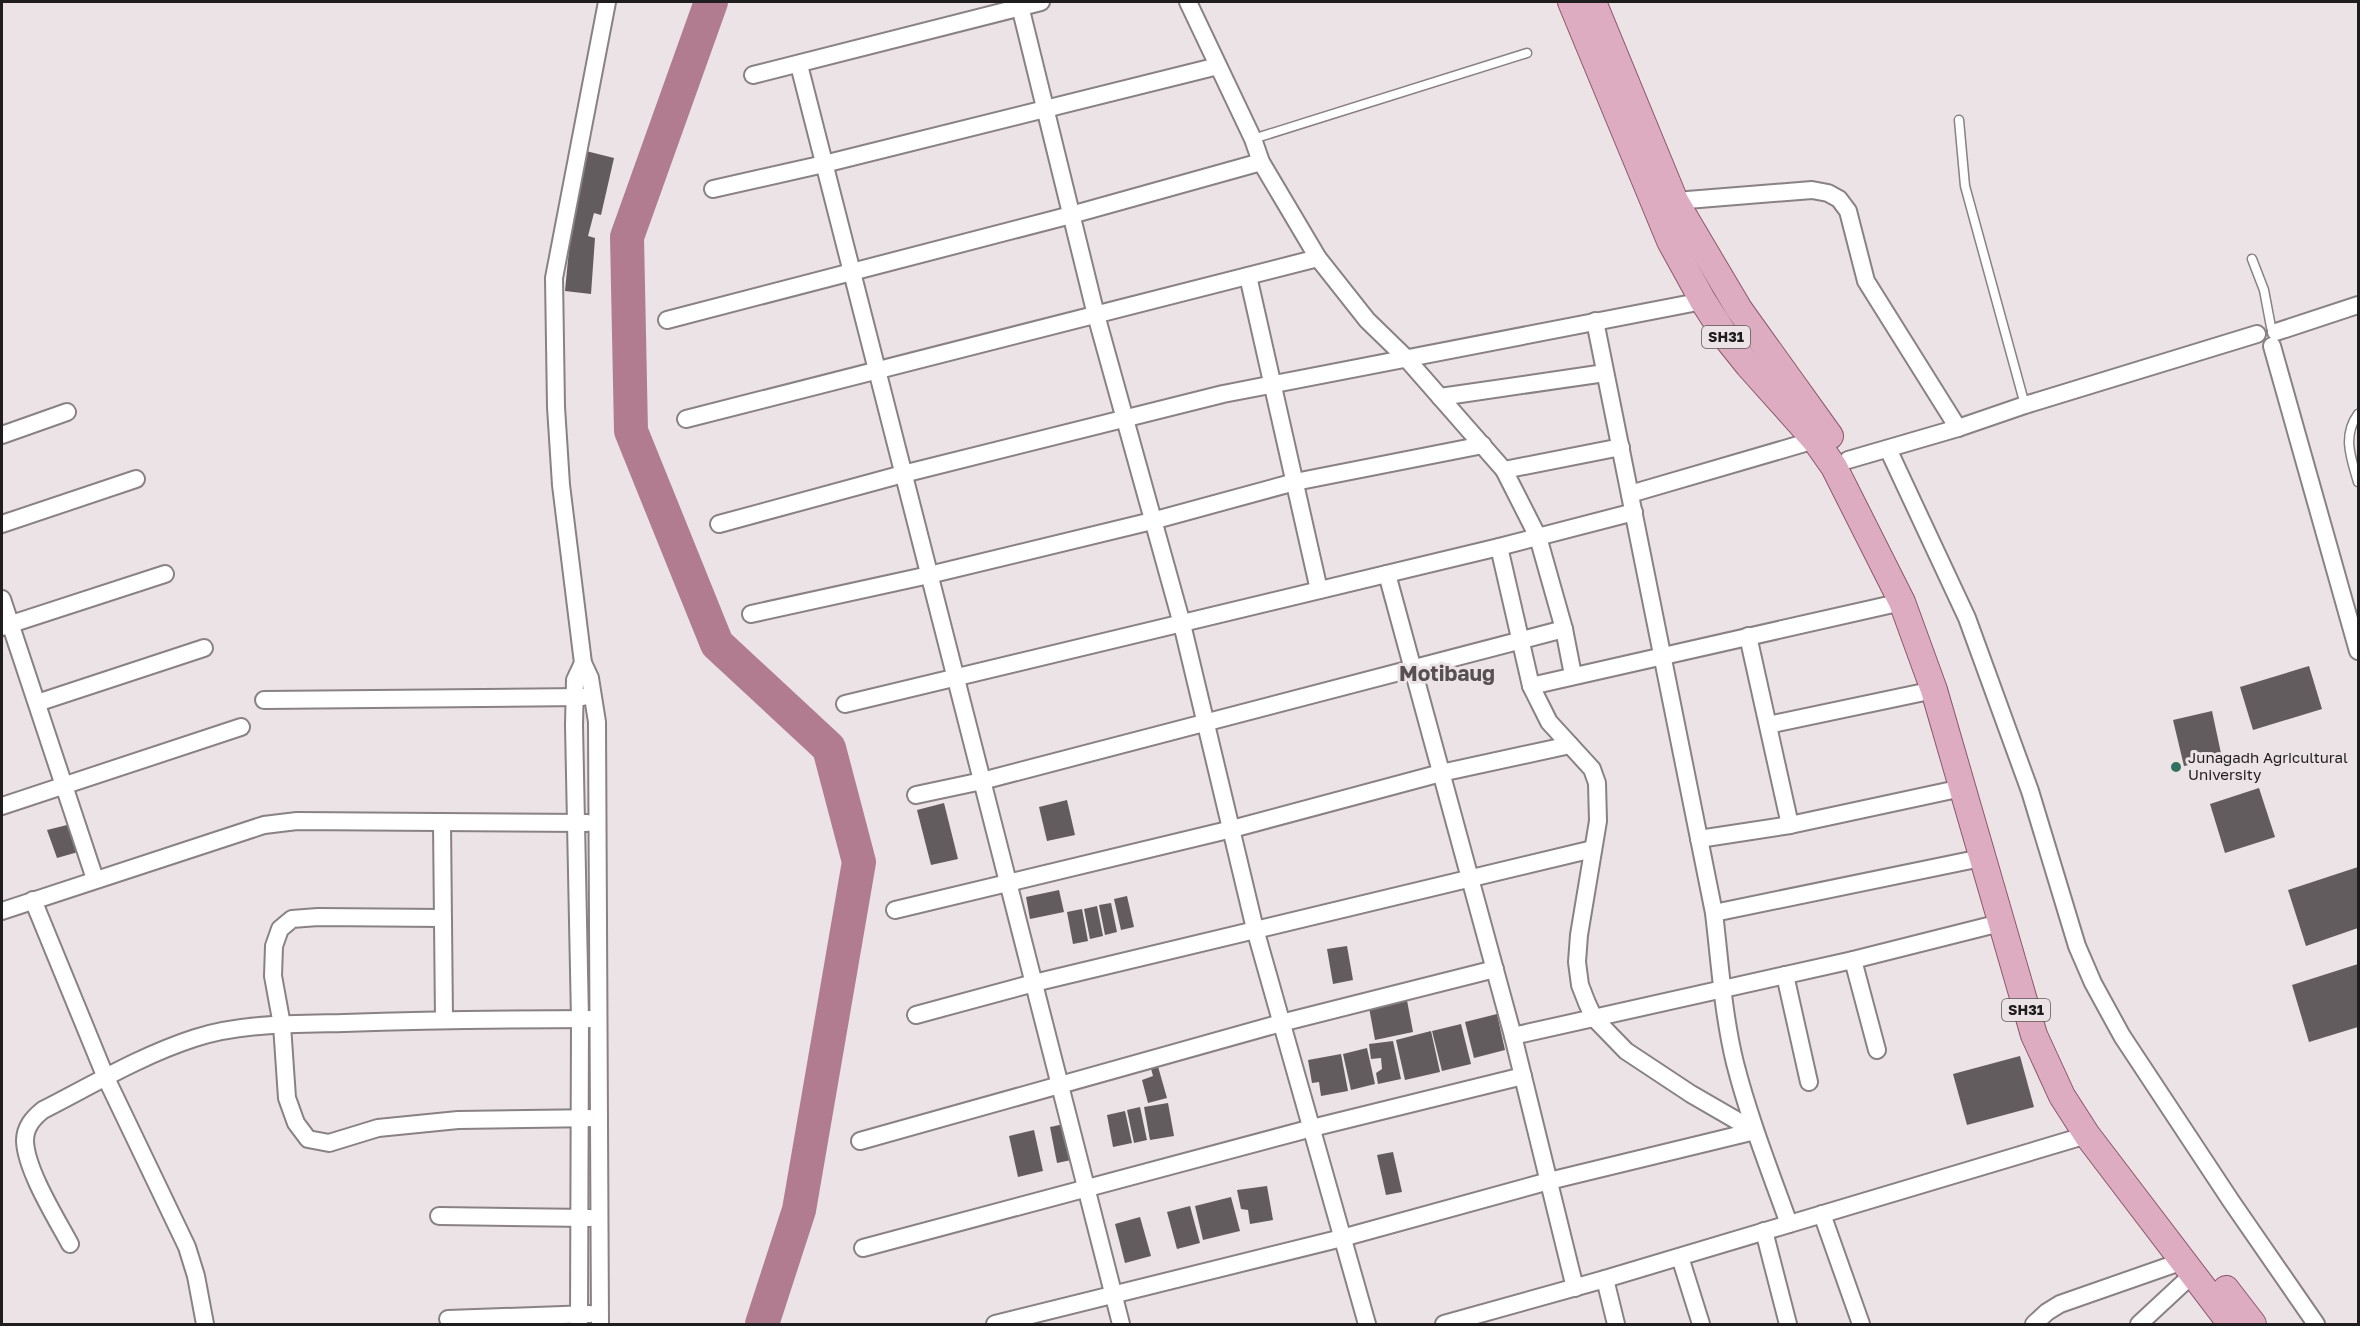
<svg xmlns="http://www.w3.org/2000/svg" width="2360" height="1326" font-family="'Golos Text',sans-serif">
	<style>
		.lines { fill: none; stroke-linecap: round; stroke-linejoin: round }
		.river { stroke: #b17c90; stroke-width: 34 }
		.building { fill: #635c5e }
		.lane-casing { stroke: #898184; stroke-width: 11 }
		.street-casing { stroke: #898184; stroke-width: 20 }
		.primary-casing { stroke: #8d566c; stroke-width: 28 }
		.lane { stroke: #fff; stroke-width: 8 }
		.street { stroke: #fff; stroke-width: 16 }
		.primary { stroke: #deacc0; stroke-width: 26 }
		.poi-dot { fill: #307261; stroke: #ebe3e5; stroke-width: 2 }
		.labels { text-anchor: middle; stroke-width: 6; stroke-linejoin: round; paint-order: stroke }
		.shield { fill: #ebe3e5; stroke: #5d585a; stroke-width: 1.5 }
		.shield-label { font-size: 14px; font-weight: bold; fill: #201d1e }
		.poi-label { font-size: 15px; fill: #201d1e; stroke: #ebe3e5; text-anchor: start }
		.district-label { font-size: 21px; font-weight: bold; fill: #575053; stroke: #ebe3e5 }
	</style>
	<rect width="100%" height="100%" fill="#ebe3e5"/>
	<g class="lines">
		<path class="river" d="M711 2 627 237 631 431 717 644 829 748 859 862 799 1210 762 1324"/>
	</g>
	<g class="building">
		<path d="M586 151 614 158 601 215 594 213 588 236 595 238 591 294 565 291 570 239 566 237Z"/>
		<path d="M2309 666 2322 709 2253 730 2240 687Z"/>
		<path d="M2212 711 2222 758 2184 766 2173 720Z"/>
		<path d="M2259 788 2275 837 2225 853 2210 804Z"/>
		<path d="M1067 800 1075 835 1047 841 1039 807Z"/>
		<path d="M944 803 958 859 931 865 917 810Z"/>
		<path d="M67 825 78 852 57 858 47 830Z"/>
		<path d="M2358 867V928L2306 946 2288 890Z"/>
		<path d="M1059 890 1064 912 1030 919 1026 897Z"/>
		<path d="M1127 896 1134 927 1121 930 1114 899Z"/>
		<path d="M1111 903 1117 932 1105 935 1099 905Z"/>
		<path d="M1097 906 1103 936 1090 939 1084 909Z"/>
		<path d="M1082 909 1088 941 1073 944 1067 912Z"/>
		<path d="M1347 946 1353 980 1333 984 1327 949Z"/>
		<path d="M2358 964V1027L2309 1042 2292 985Z"/>
		<path d="M1406 995 1413 1032 1375 1040 1368 1002Z"/>
		<path d="M1497 1014 1505 1050 1474 1058 1465 1022Z"/>
		<path d="M1461 1024 1471 1064 1442 1071 1432 1031Z"/>
		<path d="M1431 1031 1440 1072 1405 1080 1396 1040Z"/>
		<path d="M1393 1041 1401 1079 1378 1084 1376 1073 1382 1069 1381 1058 1371 1059 1369 1044Z"/>
		<path d="M1367 1048 1375 1084 1351 1090 1343 1054Z"/>
		<path d="M1341 1054 1348 1091 1321 1096 1319 1082 1312 1083 1308 1060Z"/>
		<path d="M2020 1056 2034 1107 1967 1125 1953 1074Z"/>
		<path d="M1157 1063 1167 1098 1148 1103 1142 1080 1153 1076 1150 1065Z"/>
		<path d="M1168 1103 1174 1136 1150 1140 1144 1107Z"/>
		<path d="M1140 1107 1147 1140 1134 1143 1127 1110Z"/>
		<path d="M1125 1111 1132 1143 1113 1147 1107 1115Z"/>
		<path d="M1069 1123 1076 1159 1057 1163 1050 1127Z"/>
		<path d="M1034 1130 1043 1171 1018 1177 1009 1136Z"/>
		<path d="M1393 1152 1402 1192 1386 1195 1377 1155Z"/>
		<path d="M1267 1186 1273 1220 1250 1224 1248 1210 1241 1209 1237 1190Z"/>
		<path d="M1231 1197 1240 1231 1203 1240 1195 1206Z"/>
		<path d="M1190 1206 1200 1243 1177 1249 1167 1212Z"/>
		<path d="M1140 1217 1151 1256 1125 1263 1115 1224Z"/>
	</g>
	<g class="lines">
		<g class="lane-casing">
			<g id="lane">
				<path d="M1959 120 1965 186 2025 405"/>
				<path d="M1253 139 1527 53"/>
				<path d="M2252 259 2264 290 2271 327"/>
				<path d="M2358 414C2342 436 2351 458 2358 482"/>
			</g>
		</g>
		<g class="street-casing">
			<g id="street">
				<path d="M1019 2 1096 315 1182 624 1255 929 1367 1324"/>
				<path d="M1188 2 1253 139 1261 162 1318 258 1367 320 1405 357 1504 470 1538 537 1564 629 1573 675"/>
				<path d="M799 65 1121 1324"/>
				<path d="M753 75 1041 2"/>
				<path d="M713 189 824 164 1218 66"/>
				<path d="M1675 201 1812 190 1828 193 1839 199 1848 211 1866 281 1958 428"/>
				<path d="M1248 276 1319 590"/>
				<path d="M667 320 1071 215 1261 162"/>
				<path d="M1595 321 1714 913C1720 963 1723 1014 1735 1063 1749 1118 1770 1171 1789 1224"/>
				<path d="M2276 332 2358 305"/>
				<path d="M2272 346 2358 651"/>
				<path d="M1440 397 1605 373"/>
				<path d="M686 419 1318 258"/>
				<path d="M2 435 67 412"/>
				<path d="M1888 449 1967 618 2030 791 2077 946 2093 983 2122 1036 2231 1201 2316 1324"/>
				<path d="M1848 460 1958 428 2025 405 2257 334"/>
				<path d="M1504 470 1621 447"/>
				<path d="M1630 494 1815 440"/>
				<path d="M2 524 136 479"/>
				<path d="M719 524 903 474 1223 394 1703 301"/>
				<path d="M1499 547 1531 686 1549 722 1592 769 1597 783 1598 821 1579 935 1577 962 1580 985 1587 1003 1594 1018 1626 1051 1691 1094 1755 1131"/>
				<path d="M1387 574 1513 1036 1575 1288"/>
				<path d="M2 599 95 879"/>
				<path d="M751 614 929 575 1152 521 1295 482 1483 445"/>
				<path d="M2 627 165 574"/>
				<path d="M1748 636 1790 825"/>
				<path d="M1531 686 1902 602"/>
				<path d="M264 700 583 697"/>
				<path d="M37 703 204 648"/>
				<path d="M845 704 1499 547 1634 512"/>
				<path d="M1768 725 1934 690"/>
				<path d="M916 795 982 781 1564 629"/>
				<path d="M2 806 241 727"/>
				<path d="M442 823 444 1019"/>
				<path d="M1699 839 1790 825 1962 788"/>
				<path d="M33 900 106 1078 187 1247 196 1276 205 1324"/>
				<path d="M895 910 1232 829 1441 773 1570 745"/>
				<path d="M2 911 264 825 297 821 587 823"/>
				<path d="M1714 913 1981 858"/>
				<path d="M443 918 318 917 292 919 280 929 274 946 273 976 282 1025 287 1098 296 1123 308 1139 329 1143 378 1128 458 1120 599 1118"/>
				<path d="M1853 960 1877 1050"/>
				<path d="M1785 975 1809 1082"/>
				<path d="M916 1015 1034 983 1593 849"/>
				<path d="M1513 1036 1853 960 2000 923"/>
				<path d="M860 1141 1281 1023 1495 969"/>
				<path d="M1822 1214 1861 1324"/>
				<path d="M439 1216 590 1218"/>
				<path d="M1764 1231 1788 1324"/>
				<path d="M70 1244C56 1218 26 1170 25 1141 25 1127 33 1118 43 1110 92 1085 142 1055 195 1038 240 1023 296 1024 344 1023 428 1020 513 1019 598 1019"/>
				<path d="M863 1248 1312 1128 1523 1076"/>
				<path d="M1680 1257 1701 1324"/>
				<path d="M1605 1279 1616 1324"/>
				<path d="M448 1319 590 1314"/>
				<path d="M579 1324 580 1019 574 725 575 680 583 663"/>
				<path d="M600 1324 597 722 590 678 583 663 561 485 556 407 554 278 607 2"/>
				<path d="M995 1324 1342 1238 1549 1181 1755 1131"/>
				<path d="M1444 1324 1605 1279 2087 1135"/>
				<path d="M2034 1324 2047 1312 2060 1304 2183 1261"/>
				<path d="M2139 1324 2193 1274"/>
			</g>
		</g>
		<g class="primary-casing">
			<g id="primary">
				<path d="M1571 2 1670 241 1703 301 1728 340 1748 365 1815 440 1834 467 1902 602 1934 690 2034 1035 2062 1096 2087 1135 2231 1324"/>
				<path d="M1593 2 1675 201 1739 309 1830 436"/>
				<path d="M2226 1289 2253 1324"/>
			</g>
		</g>
		<use href="#lane" class="lane"/>
		<use href="#street" class="street"/>
		<use href="#primary" class="primary"/>
	</g>
	<circle class="poi-dot" cx="2176" cy="767" r="6"/>
	<g class="labels">
		<g class="shield">
			<rect x="1702" y="326" width="48" height="22" rx="4.5"/>
			<rect x="2002" y="999" width="48" height="22" rx="4.5"/>
		</g>
		<g class="shield-label">
			<text x="1726" y="342">SH31</text>
			<text x="2026" y="1015">SH31</text>
		</g>
		<g class="poi-label">
			<text x="2188" y="763">Junagadh Agricultural<tspan x="2188" dy="17">University</tspan></text>
		</g>
		<g class="district-label">
			<text x="1447" y="681">Motibaug</text>
		</g>
	</g>
	<rect width="2360" height="1326" fill="none" stroke="#201d1e" stroke-width="6"/>
</svg>
